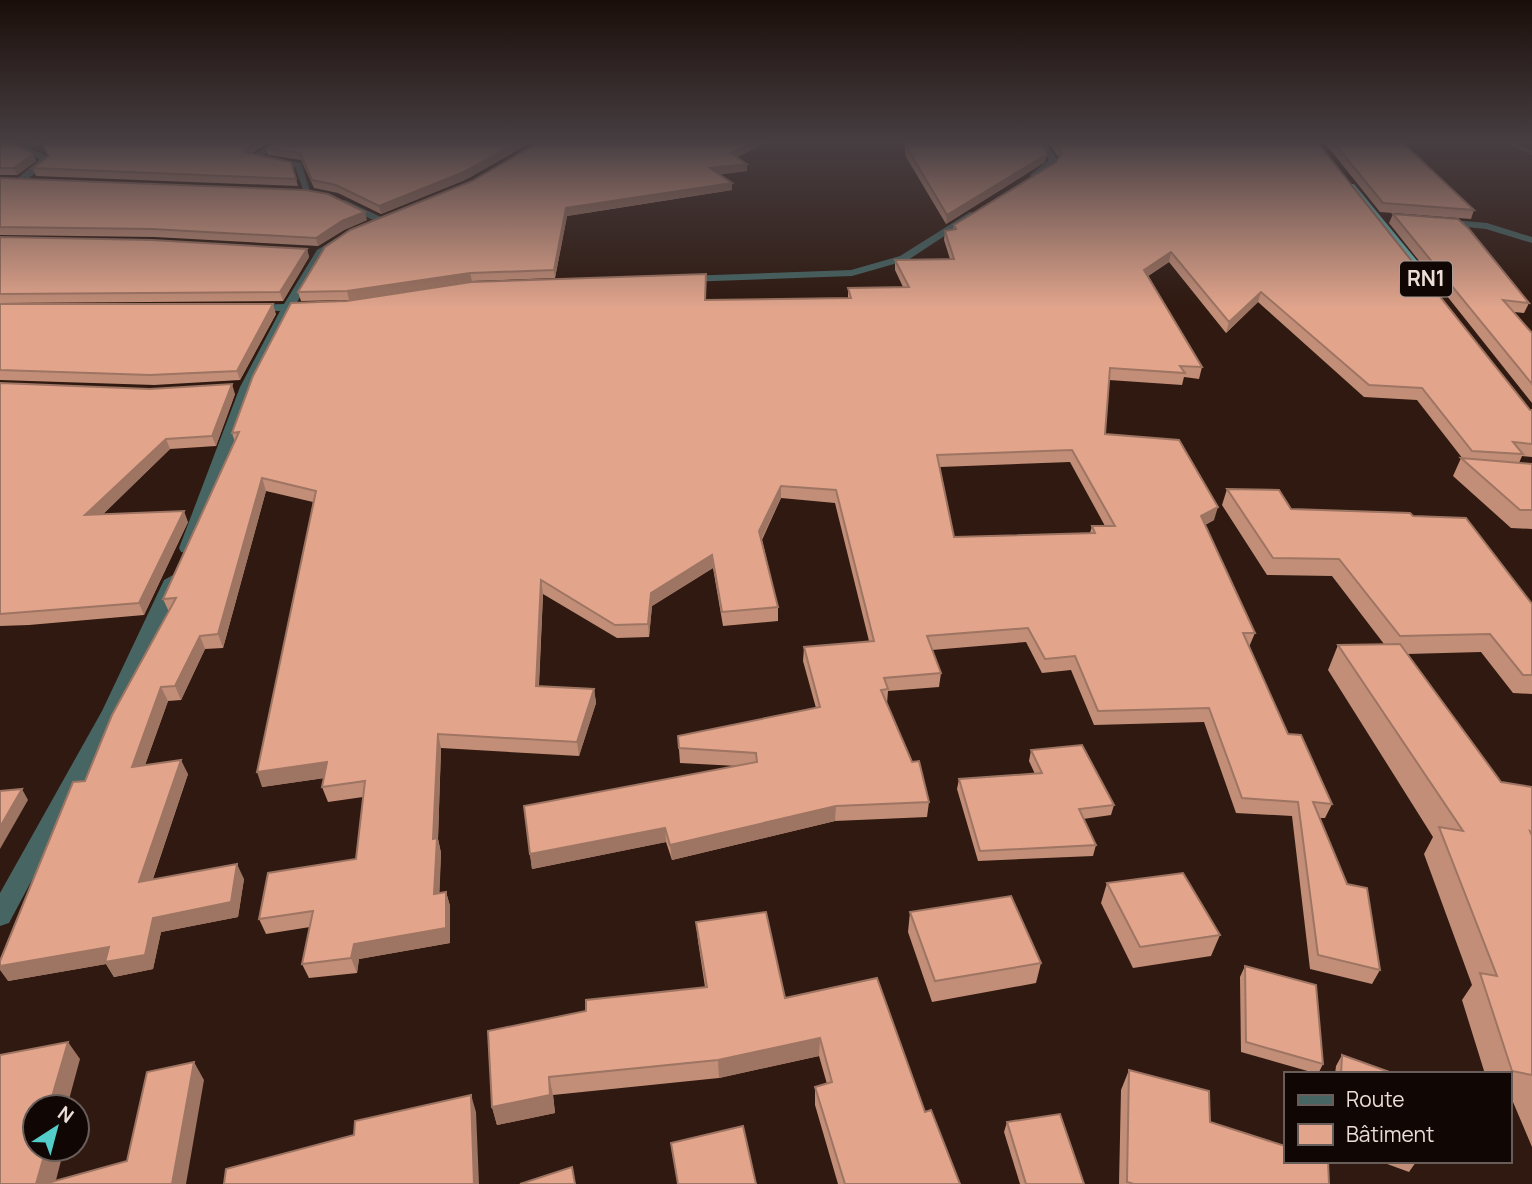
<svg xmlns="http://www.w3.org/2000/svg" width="1532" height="1184" font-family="Manrope,sans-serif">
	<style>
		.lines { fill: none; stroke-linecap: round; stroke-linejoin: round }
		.stream { fill: #47524f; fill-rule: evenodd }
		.minor { fill: #466563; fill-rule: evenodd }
		.trunk { fill: #6eb9b6; fill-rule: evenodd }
		.wall { fill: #c28e78; fill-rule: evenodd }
		.shaded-wall { fill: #9e7462 }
		.building { fill: #e2a58c; stroke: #9e7462; stroke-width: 2; fill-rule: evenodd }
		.labels { text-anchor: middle; stroke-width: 7; stroke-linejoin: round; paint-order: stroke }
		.shield { fill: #100704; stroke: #ab9d98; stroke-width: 2 }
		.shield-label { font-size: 21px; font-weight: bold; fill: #edddd7 }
	</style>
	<rect width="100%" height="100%" fill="#2f1910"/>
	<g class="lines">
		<path class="stream" d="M1506 143H1515L1532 151V155Z"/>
		<g class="minor">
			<path d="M6 143H17L47 156 49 162 24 182H18V178L40 159Z"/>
			<path d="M274 143H284L260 157 301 163 311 194 304 192 295 167 248 158Z"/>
			<path d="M1038 143H1046L1058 161 1033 180 1030 175 1049 160Z"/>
			<path d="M345 200 383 218 385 220 377 222 342 205 340 203Z"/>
			<path d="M970 212 978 214 908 260 852 276 684 282 679 279 684 276 851 270 900 256Z"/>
			<path d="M1440 219 1487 223 1532 237V243L1486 229 1437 224 1435 222Z"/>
			<path d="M338 237 347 239 325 254 296 304H311L317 307 311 310 292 311 254 387 195 548 187 553 181 552 179 548 240 387 280 311H252L246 308 252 305 284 304 317 250Z"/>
			<path d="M173 575 182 580 122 711 9 923 0 926V893L102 711 164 580Z"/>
		</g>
		<path class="trunk" d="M1348 184H1354L1433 280V286H1425L1348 188Z"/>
	</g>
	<g class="wall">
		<path d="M0 143 33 154 36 161 17 175H0Z"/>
		<path d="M49 143H268L250 154 291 162 298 186 36 176 33 168 48 156 43 146Z"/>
		<path d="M275 143H530L465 180 381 214 338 193 314 188 301 160 268 155 266 148Z"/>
		<path d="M538 143H766L737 157 747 171 719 174 732 190 567 216 555 278 472 281 349 300 301 301 298 292 472 181Z"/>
		<path d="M904 143H1042L1045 162 946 224 906 157Z"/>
		<path d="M1049 143H1318L1530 410H1532V457L1522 456 1519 463 1532 464V529L1511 528 1453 476 1461 458 1463 459 1417 400 1364 397 1258 302 1226 333 1169 262 1148 276 1202 367 1199 379 1184 377 1182 385 1109 380 1105 434 1214 520 1205 525 1255 633 1249 647 1288 734 1332 804 1325 818H1320L1380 970 1372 984 1310 969 1292 816 1236 813 1204 722 1094 725 1071 670 1042 673 1026 642 932 650 941 673 939 687 888 691 887 704 929 802 927 817 835 821 672 860 666 842 532 869 530 854 737 766 680 763 678 736 816 708 803 661 804 647 869 641 835 503 781 498 762 540 778 607V621L723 626 713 568 652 606 649 637 617 638 543 594 539 686 594 689 596 703 579 756 441 748 438 839 441 853 439 893 446 892 450 906V943L359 959 357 973 309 978 302 964 310 927 266 934 259 919 356 859 363 797 328 802 322 787 324 778 262 787 313 502 266 491 223 648 205 649 181 700 168 701 145 765 188 774 153 879H244L238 917 161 932 153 969 114 977 106 964 8 981 85 781 169 612 163 599 235 442 232 433 706 300 848 298V288L903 287 895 270V260L950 259 944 240 945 231 953 230 954 225 1056 162 1059 158ZM1070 462 1105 526H1092L1090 533 954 537 940 467Z"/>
		<path d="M1325 143H1403L1474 210 1471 219 1380 212Z"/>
		<path d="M0 178 367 220 344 230 318 246 155 237 0 235Z"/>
		<path d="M1393 214 1529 303 1524 313 1514 312 1532 333V403L1389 223Z"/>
		<path d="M0 237 307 249 309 257 283 301 0 303Z"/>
		<path d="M0 304 276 314 240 380 154 385 0 380Z"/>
		<path d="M0 383 235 394 216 446 170 449 102 515 188 522 144 615 29 625 0 626Z"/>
		<path d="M1227 489 1291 509 1413 516 1532 604V694L1513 693 1481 652 1407 654 1501 782 1532 787V1147L1513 1102H1509V1074H1485L1462 1000 1472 985 1424 854 1433 837 1328 670 1338 645 1384 644 1332 576 1267 575 1222 505Z"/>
		<path d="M1031 750 1114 805 1111 815 1083 819 1096 845 1093 856 978 861 957 789 959 779 1035 774 1029 761Z"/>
		<path d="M1107 883 1220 935 1211 956 1133 968 1101 903Z"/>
		<path d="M910 912 1041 963 1036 983 932 1002 908 932Z"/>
		<path d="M696 922 785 998 925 1112 960 1184H838L815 1105V1087L827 1084 819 1056 719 1078 553 1095 555 1113 497 1125 492 1107 705 987 698 941Z"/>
		<path d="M1245 966 1323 1064 1318 1074 1241 1052 1240 977Z"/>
		<path d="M1342 1055 1395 1074H1335L1336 1066Z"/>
		<path d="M1129 1070 1210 1122 1329 1184H1119L1121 1090Z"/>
		<path d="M1007 1122 1084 1184H1020L1004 1132Z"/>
		<path d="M1379 1161H1416V1162L1409 1172Z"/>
	</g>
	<g class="shaded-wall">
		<path d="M31 143H42L32 147Z"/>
		<path d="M254 143H268L247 156 244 152 245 149Z"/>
		<path d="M517 143H530L465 180 381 214 379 206Z"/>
		<path d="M752 143H766L731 160V153Z"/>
		<path d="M33 154 36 161 17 175 14 168Z"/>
		<path d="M1047 154 1045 162 946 224 947 215Z"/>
		<path d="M747 164V171L710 176V168Z"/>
		<path d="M732 183V190L567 216 555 278 554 270 566 208Z"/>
		<path d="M365 212 367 220 344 230 318 246 316 238 342 221Z"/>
		<path d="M307 249 309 257 283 301 280 292Z"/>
		<path d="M1171 252 1169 262 1142 280 1144 270Z"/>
		<path d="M470 273 472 281 349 300 347 291Z"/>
		<path d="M1261 292 1258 302 1226 333 1229 322Z"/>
		<path d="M273 304 276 314 240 380 237 371Z"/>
		<path d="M232 384 235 394 216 446 212 436Z"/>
		<path d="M166 439 170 449 90 527 85 515Z"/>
		<path d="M262 478 266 491 223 648 218 634Z"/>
		<path d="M781 486V498L759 544V531Z"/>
		<path d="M1218 507 1214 520 1198 529 1201 516Z"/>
		<path d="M184 511 188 522 144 615 139 603Z"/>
		<path d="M712 555 713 568 652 606 649 637 648 624 651 593Z"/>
		<path d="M541 580 543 594 538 700 536 686Z"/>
		<path d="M200 636 205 649 181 700 175 686Z"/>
		<path d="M161 687 168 701 139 782 132 767Z"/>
		<path d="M594 689 596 703 579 756 577 742Z"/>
		<path d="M438 734 441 748 438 839 441 853 439 908 434 894 433 839Z"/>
		<path d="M181 760 188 774 147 896 139 882Z"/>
		<path d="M327 762 332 777 262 787 257 772Z"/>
		<path d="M22 789 28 800 0 849V827Z"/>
		<path d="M836 806 835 821 672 860 670 845Z"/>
		<path d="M665 828 666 842 532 869 530 854Z"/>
		<path d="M237 864 244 879 238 917 161 932 153 969 114 977 106 964 8 981 0 970V966L109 947 153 918Z"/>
		<path d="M446 892 450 906V943L359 959 357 973 351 958 354 944Z"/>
		<path d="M820 1038 819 1056 719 1078 718 1060Z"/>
		<path d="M68 1042 80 1059 67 1107H49Z"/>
		<path d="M194 1062 204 1080 186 1184H172Z"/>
		<path d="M549 1077 553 1095 555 1113 497 1125 492 1107Z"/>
		<path d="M471 1095 476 1112 479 1184H474Z"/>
		<path d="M46 1149H64L55 1184H36Z"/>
	</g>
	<g class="building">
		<path d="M0 143H12L33 154 14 168H0Z"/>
		<path d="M49 143H254L245 149 244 152 291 162 296 179 33 168 49 156 43 146Z"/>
		<path d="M275 143H517L464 172 379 206 336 185 312 180 300 153 266 148Z"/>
		<path d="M538 143H752L731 153 747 164 710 168 732 183 566 208 554 270 470 273 347 291 298 292 325 247 350 230 472 181Z"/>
		<path d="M906 143H1042L1047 154 947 215 907 148Z"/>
		<path d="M1056 143H1318L1530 410H1532V444L1513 442 1523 454 1472 451 1422 388 1369 385 1261 292 1229 322 1171 252 1144 270 1202 367 1180 366 1185 373 1110 368 1105 434 1179 440 1218 507 1201 516 1255 633H1243L1288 734 1301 735 1332 804 1313 802 1347 884 1367 888 1380 970 1318 955 1298 802 1242 798 1209 708 1098 711 1075 656 1045 659 1028 628 927 636 941 673 884 678 888 689 881 690 912 762 919 761 929 802 836 806 670 845 665 828 530 854 524 806 757 762 756 753 679 748 678 736 820 707 804 647 874 641 836 490 781 486 759 531 778 607 722 612 712 555 651 593 648 624 615 625 541 580 536 686 594 689 577 742 438 734 433 839 437 838 434 894 446 892V928L354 944 351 958 302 964 313 911 259 919 268 873 356 859 365 781 322 787 327 762 257 772 316 491 262 478 218 634 200 636 175 686 161 687 132 767 181 760 139 882 237 864 231 902 153 918 145 955 105 962 109 947 0 966V961L73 782 85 781 112 715 176 598 163 599 239 432 232 433 253 376 291 303 347 301 471 282 706 274 705 300 851 298 848 288 909 287 895 260 954 259 945 231 956 229 954 225 1056 162 1062 153ZM1072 450 1115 526H1092L1095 533 954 537 937 455Z"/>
		<path d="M1334 143H1403L1474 210 1383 203Z"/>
		<path d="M0 178 306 190 328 194 365 212 342 221 316 238 152 229 0 227Z"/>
		<path d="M1393 214 1458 219 1469 229 1529 303 1503 300 1532 333V384Z"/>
		<path d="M0 237 152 240 307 249 280 292 0 294Z"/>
		<path d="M0 304H273L237 371 150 375 0 370Z"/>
		<path d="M0 383 150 389 232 384 212 436 166 439 85 515 184 511 139 603 0 614Z"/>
		<path d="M1461 458 1532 464V510H1520Z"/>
		<path d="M1227 489 1279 490 1291 509 1410 513 1413 516 1466 518 1532 604V675H1523L1490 634 1400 636 1339 559 1273 558Z"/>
		<path d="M1400 644 1501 782 1532 787V832L1530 831 1532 836V1075L1512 1071 1480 973 1497 976 1439 827 1463 831 1338 645Z"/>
		<path d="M1082 745 1114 805 1079 809 1096 845 980 851 959 779 1042 773 1031 750Z"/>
		<path d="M22 789 0 827V791Z"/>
		<path d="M1183 873 1220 935 1140 947 1107 883Z"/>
		<path d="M1011 896 1041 963 935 981 910 912Z"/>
		<path d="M766 912 785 998 877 978 925 1112 931 1110 960 1184H845L815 1087 832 1082 820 1038 718 1060 549 1077 550 1095 492 1107 488 1031 586 1011V1000L707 987 696 922Z"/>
		<path d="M1245 966 1316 985 1323 1064 1246 1042Z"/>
		<path d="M68 1042 49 1107H35V1149H46L36 1184H0V1055Z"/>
		<path d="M1342 1055 1395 1074H1341Z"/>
		<path d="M194 1062 172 1184H44L127 1161 147 1072Z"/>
		<path d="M1129 1070 1209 1091 1210 1122 1285 1146V1161H1328L1329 1184H1134L1127 1182Z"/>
		<path d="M471 1095 474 1184H224L226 1169 354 1135 355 1121Z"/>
		<path d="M1060 1114 1084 1184H1026L1007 1122Z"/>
		<path d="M743 1126 756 1184H678L671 1143Z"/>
		<path d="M572 1167 575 1184H520Z"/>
	</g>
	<linearGradient id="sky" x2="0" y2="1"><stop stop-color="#1a0e09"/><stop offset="0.46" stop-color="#473e42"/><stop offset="1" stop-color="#473e42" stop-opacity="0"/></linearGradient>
	<rect width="1532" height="309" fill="url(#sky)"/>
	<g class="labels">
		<rect class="shield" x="1400" y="261.5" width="52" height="35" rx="5"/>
		<g class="shield-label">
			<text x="1426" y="286">RN1</text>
		</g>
	</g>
	<rect x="1284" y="1072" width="228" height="91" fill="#100704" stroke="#685d58" stroke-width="2"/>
	<rect x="1298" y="1095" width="35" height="10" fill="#466563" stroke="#685d58" stroke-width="2"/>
	<text x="1346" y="1107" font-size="21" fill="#edddd7">Route</text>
	<rect x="1298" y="1124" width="35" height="21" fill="#e2a58c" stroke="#685d58" stroke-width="2"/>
	<text x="1346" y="1142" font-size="21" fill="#edddd7">Bâtiment</text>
	<g transform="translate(56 1128) rotate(36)"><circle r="33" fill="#100704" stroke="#685d58" stroke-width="2"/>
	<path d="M0-5L12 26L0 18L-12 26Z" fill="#53cdc9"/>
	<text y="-10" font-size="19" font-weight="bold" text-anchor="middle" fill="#edddd7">N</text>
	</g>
</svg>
